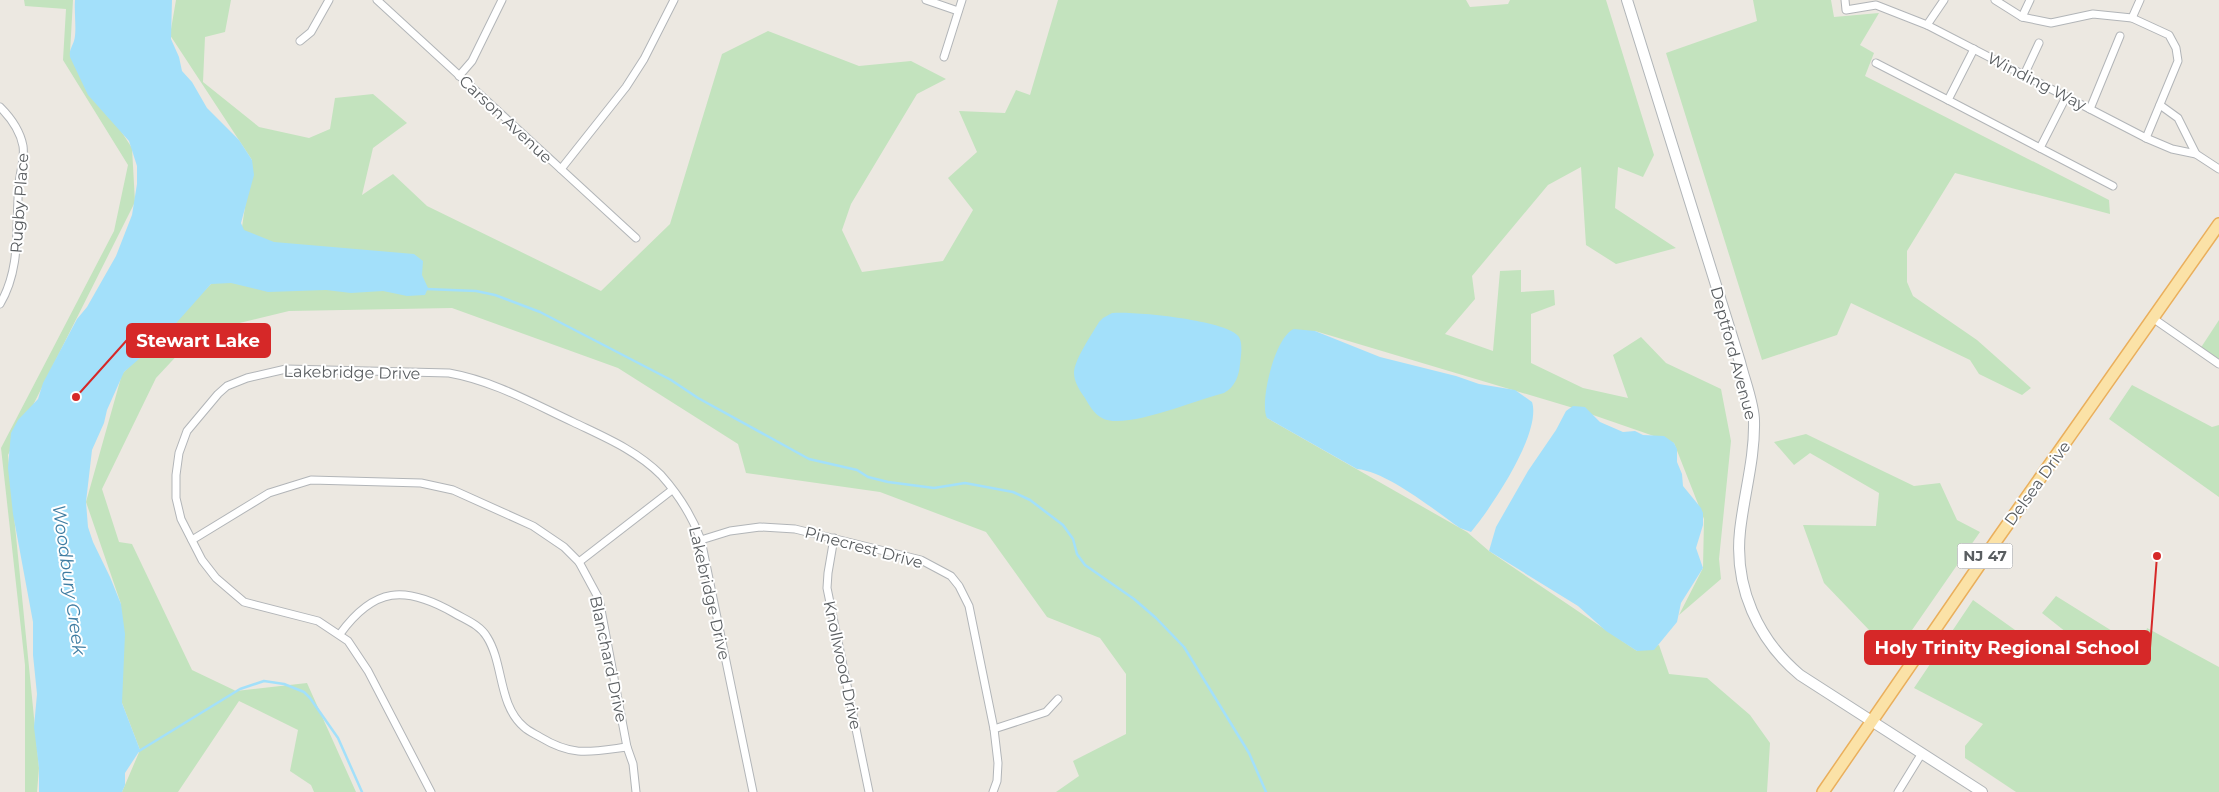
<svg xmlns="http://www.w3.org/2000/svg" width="2219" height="792" font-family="Montserrat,sans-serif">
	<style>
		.green { fill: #c3e3be }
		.water { fill: #a3e0fa }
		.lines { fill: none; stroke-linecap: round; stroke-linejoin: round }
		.stream { stroke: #a3e0fa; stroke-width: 2.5 }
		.street-casing { stroke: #b2b5b8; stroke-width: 9 }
		.secondary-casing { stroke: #b1b5b8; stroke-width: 12 }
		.primary-casing { stroke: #eaaf5c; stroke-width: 14 }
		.street { stroke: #fff; stroke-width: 7 }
		.secondary { stroke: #fff; stroke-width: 10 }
		.primary { stroke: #fbe2a7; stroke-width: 11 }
		.labels { text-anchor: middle; stroke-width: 4; stroke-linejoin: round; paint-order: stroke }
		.shield { fill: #fff; stroke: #8c8e90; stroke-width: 1 }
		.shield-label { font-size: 15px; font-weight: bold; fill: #5a5e61 }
		.street-label { font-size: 16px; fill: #5a5e61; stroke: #fff }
		.water-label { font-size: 18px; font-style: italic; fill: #3f7da2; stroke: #fff }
		.leader { fill: none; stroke: #d62828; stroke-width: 2 }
		.callout-dot { fill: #d62828; stroke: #fff; stroke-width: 2 }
		.callout { fill: #d62828; stroke: #d62828; stroke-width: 2 }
		.callout-label { font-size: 18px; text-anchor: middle; font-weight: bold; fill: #fff }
	</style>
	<rect width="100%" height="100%" fill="#ece8e1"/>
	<g class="green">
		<path d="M24 0H73L70 53 132 148 135 202 8 455 39 768 37 792H25V665L1 448 114 231 128 165 63 60 66 9 25 6Z"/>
		<path d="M176 0H231L225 32 205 37 203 82 259 127 309 138 330 129 335 98 373 94 407 123 373 148 362 195 393 174 427 206 601 291 670 224 722 54 768 31 859 66 911 61 946 79 917 94 851 204 842 230 862 272 943 261 973 210 948 178 977 152 959 111 1005 113 1016 90 1030 95 1058 0H1466L1470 7 1508 4 1510 0H1606L1654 155 1643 177 1618 167 1615 208 1676 248 1616 264 1586 245 1581 167 1548 185 1472 276 1475 299 1445 334 1493 351 1500 271 1521 270V292L1554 290 1555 305 1531 314V363L1583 388 1628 398 1613 355 1641 337 1666 363 1721 389 1731 441 1719 559 1721 579 1679 615 1703 568 1704 519 1674 443 1570 407 1315 331 1267 418 1467 532 1489 551 1637 651 1659 645 1669 674 1707 678 1750 715 1770 743 1767 792H1056L1079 776 1073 761 1126 734V674L1100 638 1047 617 986 532 880 492 746 473 738 444 618 368 452 308 289 311 198 333 156 378 102 489 119 542 132 544 192 670 236 691 307 683 356 792H314L311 785 290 771 298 730 239 701 178 792H122L140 750 122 703 121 604 86 502 122 374 211 284 242 227 252 160 170 35Z"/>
		<path d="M1753 0H1831L1834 17 1879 13 1860 45 1874 53 1865 76 2109 200 2110 214 1955 173 1907 251V282L1913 296 1977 340 2031 388 2022 395 1979 374 1970 360 1851 303 1837 335 1762 360 1666 53 1757 21Z"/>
		<path d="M2219 320V362L2200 349Z"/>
		<path d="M2132 385 2212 427 2219 425V497L2109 419Z"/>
		<path d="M1806 434 1914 486 1940 483 1957 520 1980 532 1894 656 1824 583 1803 525 1876 526 1879 493 1810 453 1794 465 1774 442Z"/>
		<path d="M2056 596 2141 649 2147 628 2219 667V792H2016L1965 758V746L1983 724 1914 688 1973 600 2057 660 2076 640 2042 613Z"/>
	</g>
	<g class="water">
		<path d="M75 0H172L171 39 179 57 182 71 192 82 207 108 239 140 252 160 254 175 241 223 244 230 274 242 414 254 423 261 422 275 428 288 425 295 407 296 383 291 351 293 326 290 268 292 231 283 211 284 162 339 124 372 107 410 104 423 92 450 86 502 88 527 93 542 110 577 121 604 125 634 122 703 140 750 125 773V785L122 792H39V768L34 727 37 694 33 655V622L13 514 8 468 10 444 11 433 18 420 38 399 43 383 77 319 87 307 116 256 132 215 137 184V166L129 141 88 95 70 57C69 50 72 47 74 41 77 32 74 12 75 0Z"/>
		<path d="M1112 313C1133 311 1228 320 1239 337 1243 344 1241 356 1240 364 1239 376 1235 387 1224 393 1198 399 1124 431 1102 418 1094 414 1089 405 1085 398 1080 391 1074 382 1074 373 1074 360 1092 334 1099 322L1103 318Z"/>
		<path d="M1294 329 1315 331 1380 357 1456 376 1479 384 1515 390 1532 402C1542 433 1491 508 1471 532L1460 528C1434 510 1388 472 1357 469L1267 418C1259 403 1275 336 1294 329Z"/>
		<path d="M1573 406 1585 407 1600 422 1623 432 1635 431 1643 435 1664 436 1674 443 1677 449V462L1682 474 1683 486 1701 508 1703 513V525L1696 548 1703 568 1681 603 1677 622 1654 650 1637 651 1606 631 1578 606 1489 551 1496 527 1528 471 1556 430 1566 411Z"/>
	</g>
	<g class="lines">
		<g class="stream">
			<path d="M426 289 476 291 495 295 540 312 671 380 698 398 809 459 857 470 868 477 888 482 934 488 965 483 1013 492 1030 500 1063 525 1073 539 1077 554 1085 565 1134 599 1156 618 1184 647 1249 753 1266 792"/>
			<path d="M139 751 240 689 264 681 284 684 304 692 310 698 338 738 362 792"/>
		</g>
		<g class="street-casing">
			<g id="street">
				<path d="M377 0 636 238"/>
				<path d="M926 0 958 11"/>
				<path d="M1845 0 1846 10 1876 5 1927 25 1944 0"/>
				<path d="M1995 0 2022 17 2051 23 2093 14 2132 18 2169 35 2176 48 2178 61 2146 138"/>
				<path d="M2022 17 2030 0"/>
				<path d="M2132 18 2140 0"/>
				<path d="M1927 25 2146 138 2172 149 2196 154 2219 169"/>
				<path d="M300 41 311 32 329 0"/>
				<path d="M1974 49 1948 100 2040 148 2066 97"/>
				<path d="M944 57 962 0"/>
				<path d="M1876 63 1948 100"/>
				<path d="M2024 75 2039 43"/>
				<path d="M459 76 472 61 502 0"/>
				<path d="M2160 105 2178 118 2196 154"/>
				<path d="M0 107C11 118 20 130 23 146 25 159 20 171 19 184 15 225 22 267 0 304"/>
				<path d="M2090 109 2120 36"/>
				<path d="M2040 148 2113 186"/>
				<path d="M561 169 626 87 644 59 674 0"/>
				<path d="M2154 319 2219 364"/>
				<path d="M834 538 828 573 827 588 869 792"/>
				<path d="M192 540 269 493 311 480 421 483 453 490 533 526 564 547 579 562 599 599 627 747 633 764 636 792"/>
				<path d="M701 540 730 531 760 527 795 529 921 560 951 576 959 586 969 606 994 729 998 763 997 781 993 792"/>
				<path d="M579 562 672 490"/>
				<path d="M340 634C374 587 405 585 454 613 466 620 480 625 487 637 504 664 498 705 524 727 528 731 535 734 540 737 573 757 590 752 627 747"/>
				<path d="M994 729 1046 712 1058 699"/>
				<path d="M431 792 368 671 348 641 318 621 244 602 216 578 202 560 181 519 176 498V475L179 453 187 431 218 394 227 386 247 378 286 369 449 373C494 381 532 403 573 422 604 437 636 450 661 475 678 494 692 516 701 540L753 792"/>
				<path d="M1898 792 1922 753"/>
			</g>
		</g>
		<g class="secondary-casing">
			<path id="secondary" d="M1627 0 1740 362C1744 379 1754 404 1754 421 1755 458 1744 494 1740 531 1734 587 1758 640 1800 675L1982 792"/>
		</g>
		<g class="primary-casing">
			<path id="primary" d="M1823 792 1998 538 2219 224"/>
		</g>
		<use href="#street" class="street"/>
		<use href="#secondary" class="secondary"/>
		<use href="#primary" class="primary"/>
	</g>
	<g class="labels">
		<rect class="shield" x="1957.5" y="543.5" width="55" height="25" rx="4"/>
		<g class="shield-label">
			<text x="1985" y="561">NJ 47</text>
		</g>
		<g class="street-label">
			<text transform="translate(2037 81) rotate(27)" y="6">Winding Way</text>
			<text transform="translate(506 119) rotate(43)" y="6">Carson Avenue</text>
			<text transform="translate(19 203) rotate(-86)" y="6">Rugby Place</text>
			<text transform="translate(1734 353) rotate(75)" y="6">Deptford Avenue</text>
			<text transform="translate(352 372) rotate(1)" y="6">Lakebridge Drive</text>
			<text transform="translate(2037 483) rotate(-54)" y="6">Delsea Drive</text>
			<text transform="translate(864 547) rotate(15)" y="6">Pinecrest Drive</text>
			<text transform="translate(710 593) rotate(77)" y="6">Lakebridge Drive</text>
			<text transform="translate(609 659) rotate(78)" y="6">Blanchard Drive</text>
			<text transform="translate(843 665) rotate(78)" y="6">Knollwood Drive</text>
		</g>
		<g class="water-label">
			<text transform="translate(69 580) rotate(82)" y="6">Woodbury Creek</text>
		</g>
	</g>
	<path class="leader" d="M76 397L127 340M2157 556L2150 648"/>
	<g class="callout-dot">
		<circle cx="76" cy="397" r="5"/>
		<circle cx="2157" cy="556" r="5"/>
	</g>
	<g class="callout">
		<rect x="127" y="324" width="143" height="33" rx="5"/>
		<rect x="1865" y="631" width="285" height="33" rx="5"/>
	</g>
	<g class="callout-label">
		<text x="198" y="347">Stewart Lake</text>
		<text x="2007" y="654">Holy Trinity Regional School</text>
	</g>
</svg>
